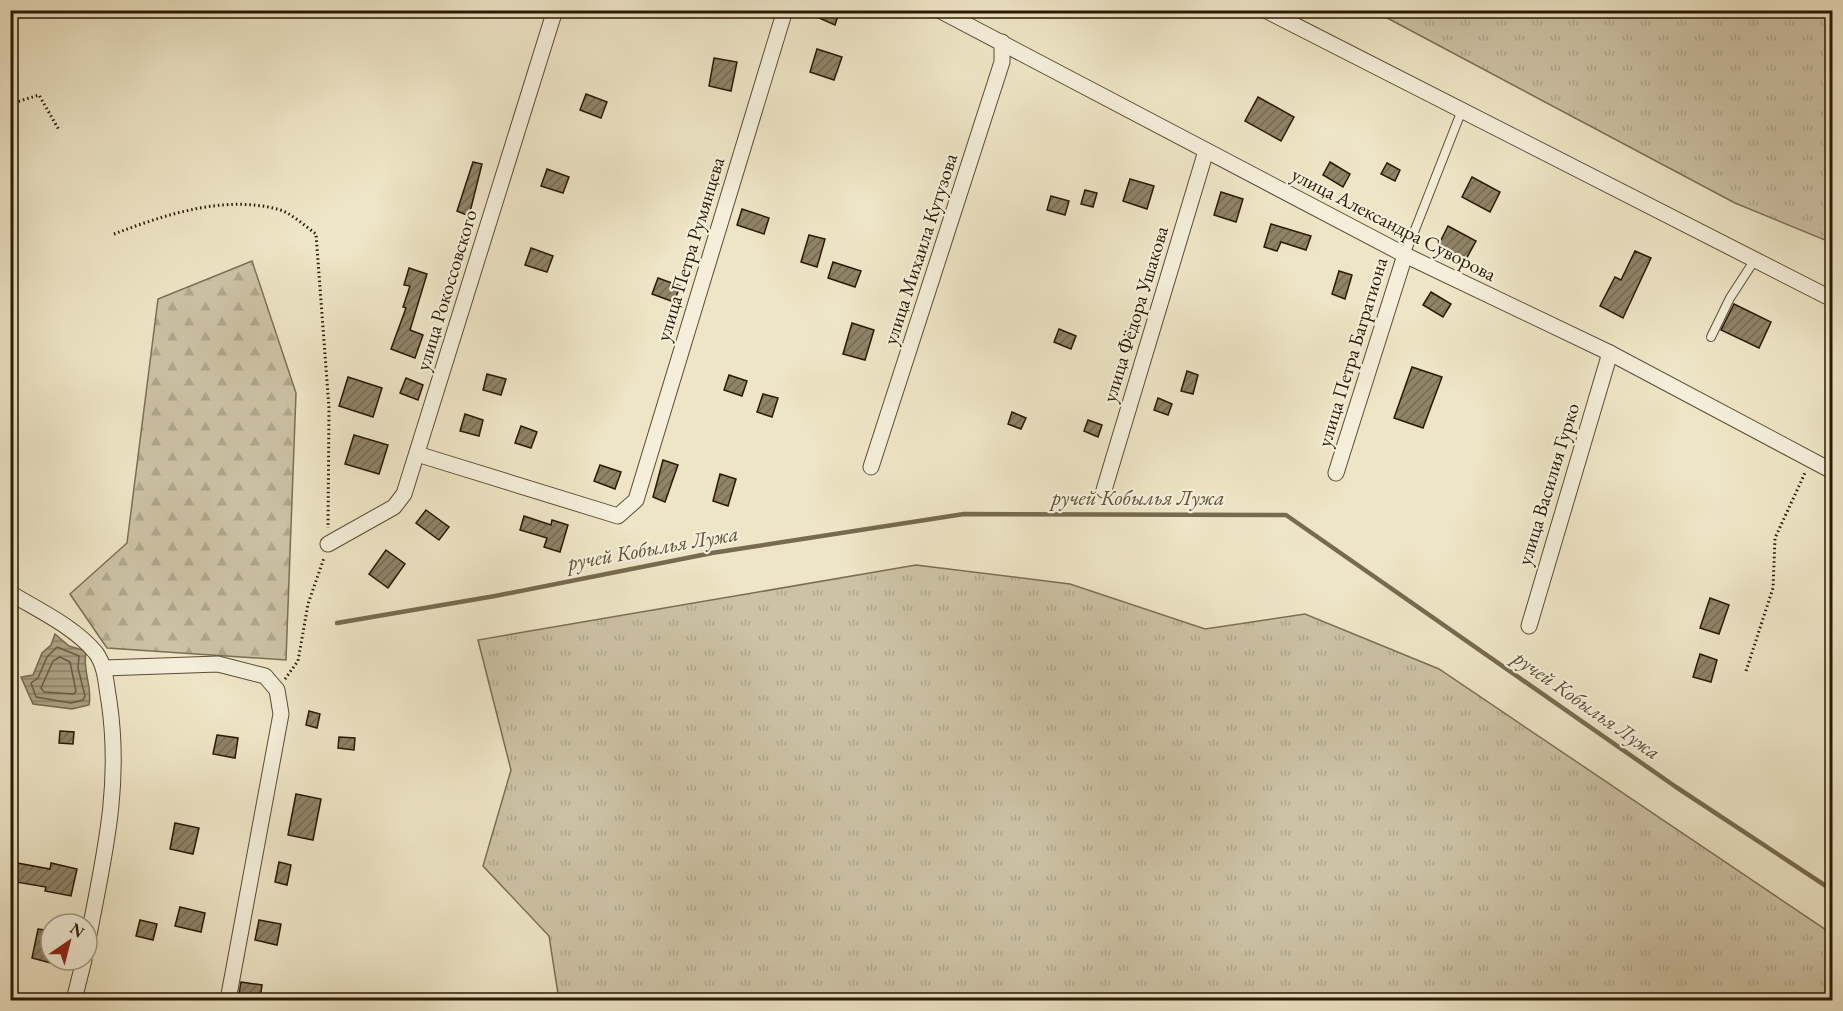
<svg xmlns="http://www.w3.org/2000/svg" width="1843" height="1011" font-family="'EB Garamond',serif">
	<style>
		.grass { fill: url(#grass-tufts); stroke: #7c6e54; stroke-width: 1.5 }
		.forest { fill: url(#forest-firs); stroke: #7c6e54; stroke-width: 1.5 }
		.water { fill: url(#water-rules); stroke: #776a4f; stroke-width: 1.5 }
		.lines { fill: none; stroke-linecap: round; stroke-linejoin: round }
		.shore { stroke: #6a5c42; stroke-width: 1.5 }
		.stream { stroke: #776a4f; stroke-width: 4.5 }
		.building { fill: url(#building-hatch); stroke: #2a1902; stroke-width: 1.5 }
		.lane-casing { stroke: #5b4c33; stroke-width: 10 }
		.street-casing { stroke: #5b4c33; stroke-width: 17 }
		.path { stroke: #2a1902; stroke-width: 3; stroke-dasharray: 1.5 3; stroke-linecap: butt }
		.lane { stroke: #f4eeda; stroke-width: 8 }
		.street { stroke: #f4eeda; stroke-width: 15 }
		.labels { text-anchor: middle; stroke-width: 4.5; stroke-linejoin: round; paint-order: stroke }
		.street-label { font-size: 20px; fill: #2a1902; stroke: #f4eeda }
		.water-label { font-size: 21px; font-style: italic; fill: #5e4f36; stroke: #f4eeda }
	</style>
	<defs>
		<pattern id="grass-tufts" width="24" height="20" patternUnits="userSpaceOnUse" patternTransform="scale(1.5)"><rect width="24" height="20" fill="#cdc2a5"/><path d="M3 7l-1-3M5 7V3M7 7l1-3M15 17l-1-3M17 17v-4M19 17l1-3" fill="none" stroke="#b0a68c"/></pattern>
		<pattern id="forest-firs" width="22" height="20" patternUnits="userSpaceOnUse" patternTransform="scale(1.5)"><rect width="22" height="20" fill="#cdc2a5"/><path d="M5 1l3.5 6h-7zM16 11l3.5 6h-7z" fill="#b0a68c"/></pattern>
		<pattern id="water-rules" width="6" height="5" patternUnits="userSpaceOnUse" patternTransform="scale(1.5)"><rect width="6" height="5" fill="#aba083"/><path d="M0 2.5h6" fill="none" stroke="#8b8269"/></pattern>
		<pattern id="building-hatch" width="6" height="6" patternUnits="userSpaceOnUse" patternTransform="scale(1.5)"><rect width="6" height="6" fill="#908368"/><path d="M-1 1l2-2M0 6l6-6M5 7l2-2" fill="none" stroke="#766a53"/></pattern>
	</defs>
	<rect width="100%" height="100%" fill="#eee5c6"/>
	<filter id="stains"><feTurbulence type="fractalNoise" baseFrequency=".00333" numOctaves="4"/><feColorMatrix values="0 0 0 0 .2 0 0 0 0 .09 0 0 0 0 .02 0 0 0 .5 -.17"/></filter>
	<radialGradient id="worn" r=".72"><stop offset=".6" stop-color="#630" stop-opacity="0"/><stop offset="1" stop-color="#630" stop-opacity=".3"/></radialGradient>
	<g class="grass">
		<path d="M1374 11H1832V243L1735 203Z"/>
		<path d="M916 565 1070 584 1205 629 1305 614 1439 669 1832 934V1000H559L549 936 483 866 511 770 478 640Z"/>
	</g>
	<path class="forest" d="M252 261 296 393 286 660 107 648 70 594 127 543 158 299Z"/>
	<path class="water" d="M55 634 69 646 86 651C82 672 93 686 89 705L72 709 33 704 21 677 33 675 42 653 51 645Z"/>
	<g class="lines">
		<g class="shore">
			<path d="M57 647 79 656 78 668 85 696 83 700 71 703 36 697 31 683 38 678 47 657Z"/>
			<path d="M60 657 70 662 76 691 74 694 44 692 41 688 53 661Z"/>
		</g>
		<path class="stream" d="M337 623 495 596 712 553 964 514 1286 515 1676 787 1832 890"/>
	</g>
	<g class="building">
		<path d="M801 10H840L835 25Z"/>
		<path d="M817 49 842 57 834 80 810 72Z"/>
		<path d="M714 58 737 62 731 91 709 86Z"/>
		<path d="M586 94 607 102 601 118 580 110Z"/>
		<path d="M1258 97 1294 117 1281 141 1245 121Z"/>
		<path d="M473 162 482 164 469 216 457 211Z"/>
		<path d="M1330 162 1350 174 1343 187 1323 175Z"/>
		<path d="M1387 163 1400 170 1395 181 1381 174Z"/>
		<path d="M547 169 569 177 563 193 541 186Z"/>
		<path d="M1472 177 1500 192 1490 212 1462 197Z"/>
		<path d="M1130 179 1154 186 1147 209 1123 201Z"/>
		<path d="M1085 190 1097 193 1093 207 1081 204Z"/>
		<path d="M1221 192 1243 199 1236 222 1214 215Z"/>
		<path d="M1051 196 1069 201 1065 215 1047 210Z"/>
		<path d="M742 209 769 218 764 234 737 225Z"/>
		<path d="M1271 224 1311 236 1306 250 1281 242 1277 251 1264 247Z"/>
		<path d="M1448 226 1476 241 1465 261 1438 246Z"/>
		<path d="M809 235 825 239 817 267 801 262Z"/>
		<path d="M531 248 553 256 547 272 525 265Z"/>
		<path d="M1635 251 1651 258 1623 318 1600 306 1615 277 1621 280Z"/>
		<path d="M833 262 861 271 855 287 828 278Z"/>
		<path d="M409 268 427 274 410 330 423 335 415 358 391 349 406 308 403 307 410 286 404 285Z"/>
		<path d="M1339 271 1352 275 1345 299 1332 294Z"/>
		<path d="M658 278 680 286 674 302 652 294Z"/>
		<path d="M1431 292 1451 304 1443 317 1423 305Z"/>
		<path d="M1734 304 1771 322 1759 348 1721 330Z"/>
		<path d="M852 323 874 330 865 360 843 354Z"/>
		<path d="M1059 329 1076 336 1071 349 1054 342Z"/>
		<path d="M1412 367 1442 377 1423 428 1394 418Z"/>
		<path d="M1187 371 1198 375 1193 394 1181 391Z"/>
		<path d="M487 374 506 379 501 395 483 390Z"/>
		<path d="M729 375 747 381 742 396 724 390Z"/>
		<path d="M348 377 382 388 373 417 339 406Z"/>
		<path d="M406 378 423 385 418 400 400 393Z"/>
		<path d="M763 394 778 398 772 417 757 412Z"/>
		<path d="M1158 398 1172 404 1168 415 1154 410Z"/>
		<path d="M1012 412 1026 418 1021 429 1008 424Z"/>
		<path d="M465 414 483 420 479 436 460 431Z"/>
		<path d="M1088 420 1102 425 1098 437 1084 431Z"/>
		<path d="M521 426 537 432 531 448 515 443Z"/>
		<path d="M354 435 388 445 379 474 345 464Z"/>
		<path d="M663 460 678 465 665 502 653 497Z"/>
		<path d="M600 465 621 472 615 489 594 481Z"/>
		<path d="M720 474 736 479 728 506 713 501Z"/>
		<path d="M426 510 449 527 439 540 416 523Z"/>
		<path d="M524 516 551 525 552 520 568 525 560 552 544 547 547 538 520 530Z"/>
		<path d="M386 550 405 564 388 588 369 574Z"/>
		<path d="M1710 598 1729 605 1719 634 1700 628Z"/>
		<path d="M1700 654 1717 660 1711 682 1693 677Z"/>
		<path d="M309 711 320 714 317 728 306 725Z"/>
		<path d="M60 731 74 732 73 744 59 743Z"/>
		<path d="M217 735 238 738 235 758 213 754Z"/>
		<path d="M339 737 355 738 354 750 338 748Z"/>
		<path d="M296 794 321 799 313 840 288 835Z"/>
		<path d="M175 823 199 828 193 854 170 849Z"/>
		<path d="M12 862 50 869 51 863 77 869 71 896 45 891 46 887 10 881Z"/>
		<path d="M279 862 291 865 287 885 275 882Z"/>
		<path d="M180 907 205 913 201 932 175 926Z"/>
		<path d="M140 920 157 924 153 940 136 936Z"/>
		<path d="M259 920 281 924 277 945 255 940Z"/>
		<path d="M38 929 51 931V963L32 958Z"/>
		<path d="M241 982 262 985 260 1000H238Z"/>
	</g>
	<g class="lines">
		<g class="lane-casing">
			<g id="lane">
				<path d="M1405 255 1462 110"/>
				<path d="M1711 337 1730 298 1754 261"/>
			</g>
		</g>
		<g class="street-casing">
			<g id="street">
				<path d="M939 10 1405 255 1610 353 1832 471"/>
				<path d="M1265 10 1832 299"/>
				<path d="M417 454 618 516 636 500 785 10"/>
				<path d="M871 467 1002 62V42"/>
				<path d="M1336 473 1405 255"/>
				<path d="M1104 490 1206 151"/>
				<path d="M328 544 394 507 404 494 555 10"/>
				<path d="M10 593C38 610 75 627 96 653 106 667 106 685 109 701 122 788 103 860 87 945"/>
				<path d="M1529 626 1610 353"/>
				<path d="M104 668 218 664 265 676 277 690 281 714 228 1000"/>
				<path d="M74 1000 84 960"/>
			</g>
		</g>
		<g class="path">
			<path d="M10 104 39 95 59 130"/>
			<path d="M114 234C164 215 223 195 277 209 290 212 305 226 316 234L329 408 328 528"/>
			<path d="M1746 671 1773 588 1775 538 1805 473"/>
			<path d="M285 679 298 661 308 604 324 558"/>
		</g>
		<use href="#lane" class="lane"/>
		<use href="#street" class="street"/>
	</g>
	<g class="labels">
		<g class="street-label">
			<text transform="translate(1394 224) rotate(27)" y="7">улица Александра Суворова</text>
			<text transform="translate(690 249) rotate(-73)" y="7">улица Петра Румянцева</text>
			<text transform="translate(920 249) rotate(-72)" y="7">улица Михаила Кутузова</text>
			<text transform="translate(446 290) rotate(-73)" y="7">улица Рокоссовского</text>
			<text transform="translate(1135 314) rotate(-73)" y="7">улица Фёдора Ушакова</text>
			<text transform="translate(1352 352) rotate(-73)" y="7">улица Петра Багратиона</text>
			<text transform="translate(1548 484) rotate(-73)" y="7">улица Василия Гурко</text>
		</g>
		<g class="water-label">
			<text x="1138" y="505">ручей Кобылья Лужа</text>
			<text transform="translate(653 548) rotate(-10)" y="7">ручей Кобылья Лужа</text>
			<text transform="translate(1587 705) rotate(35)" y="7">ручей Кобылья Лужа</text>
		</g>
	</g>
	<rect width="1843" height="1011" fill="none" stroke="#eee5c6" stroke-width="36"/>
	<rect x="12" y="12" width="1819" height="987" fill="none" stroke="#2a1902" stroke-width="3"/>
	<rect x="18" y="18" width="1807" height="975" fill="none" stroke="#2a1902" stroke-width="1.5"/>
	<g transform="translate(69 942) rotate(35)"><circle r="28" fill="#f4eeda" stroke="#a39984" stroke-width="1.5"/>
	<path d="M0-4.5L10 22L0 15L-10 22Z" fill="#8f2418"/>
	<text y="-9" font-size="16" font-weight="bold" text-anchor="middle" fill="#2a1902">N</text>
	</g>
	<rect width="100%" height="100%" filter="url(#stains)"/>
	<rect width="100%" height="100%" fill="url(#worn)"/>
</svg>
